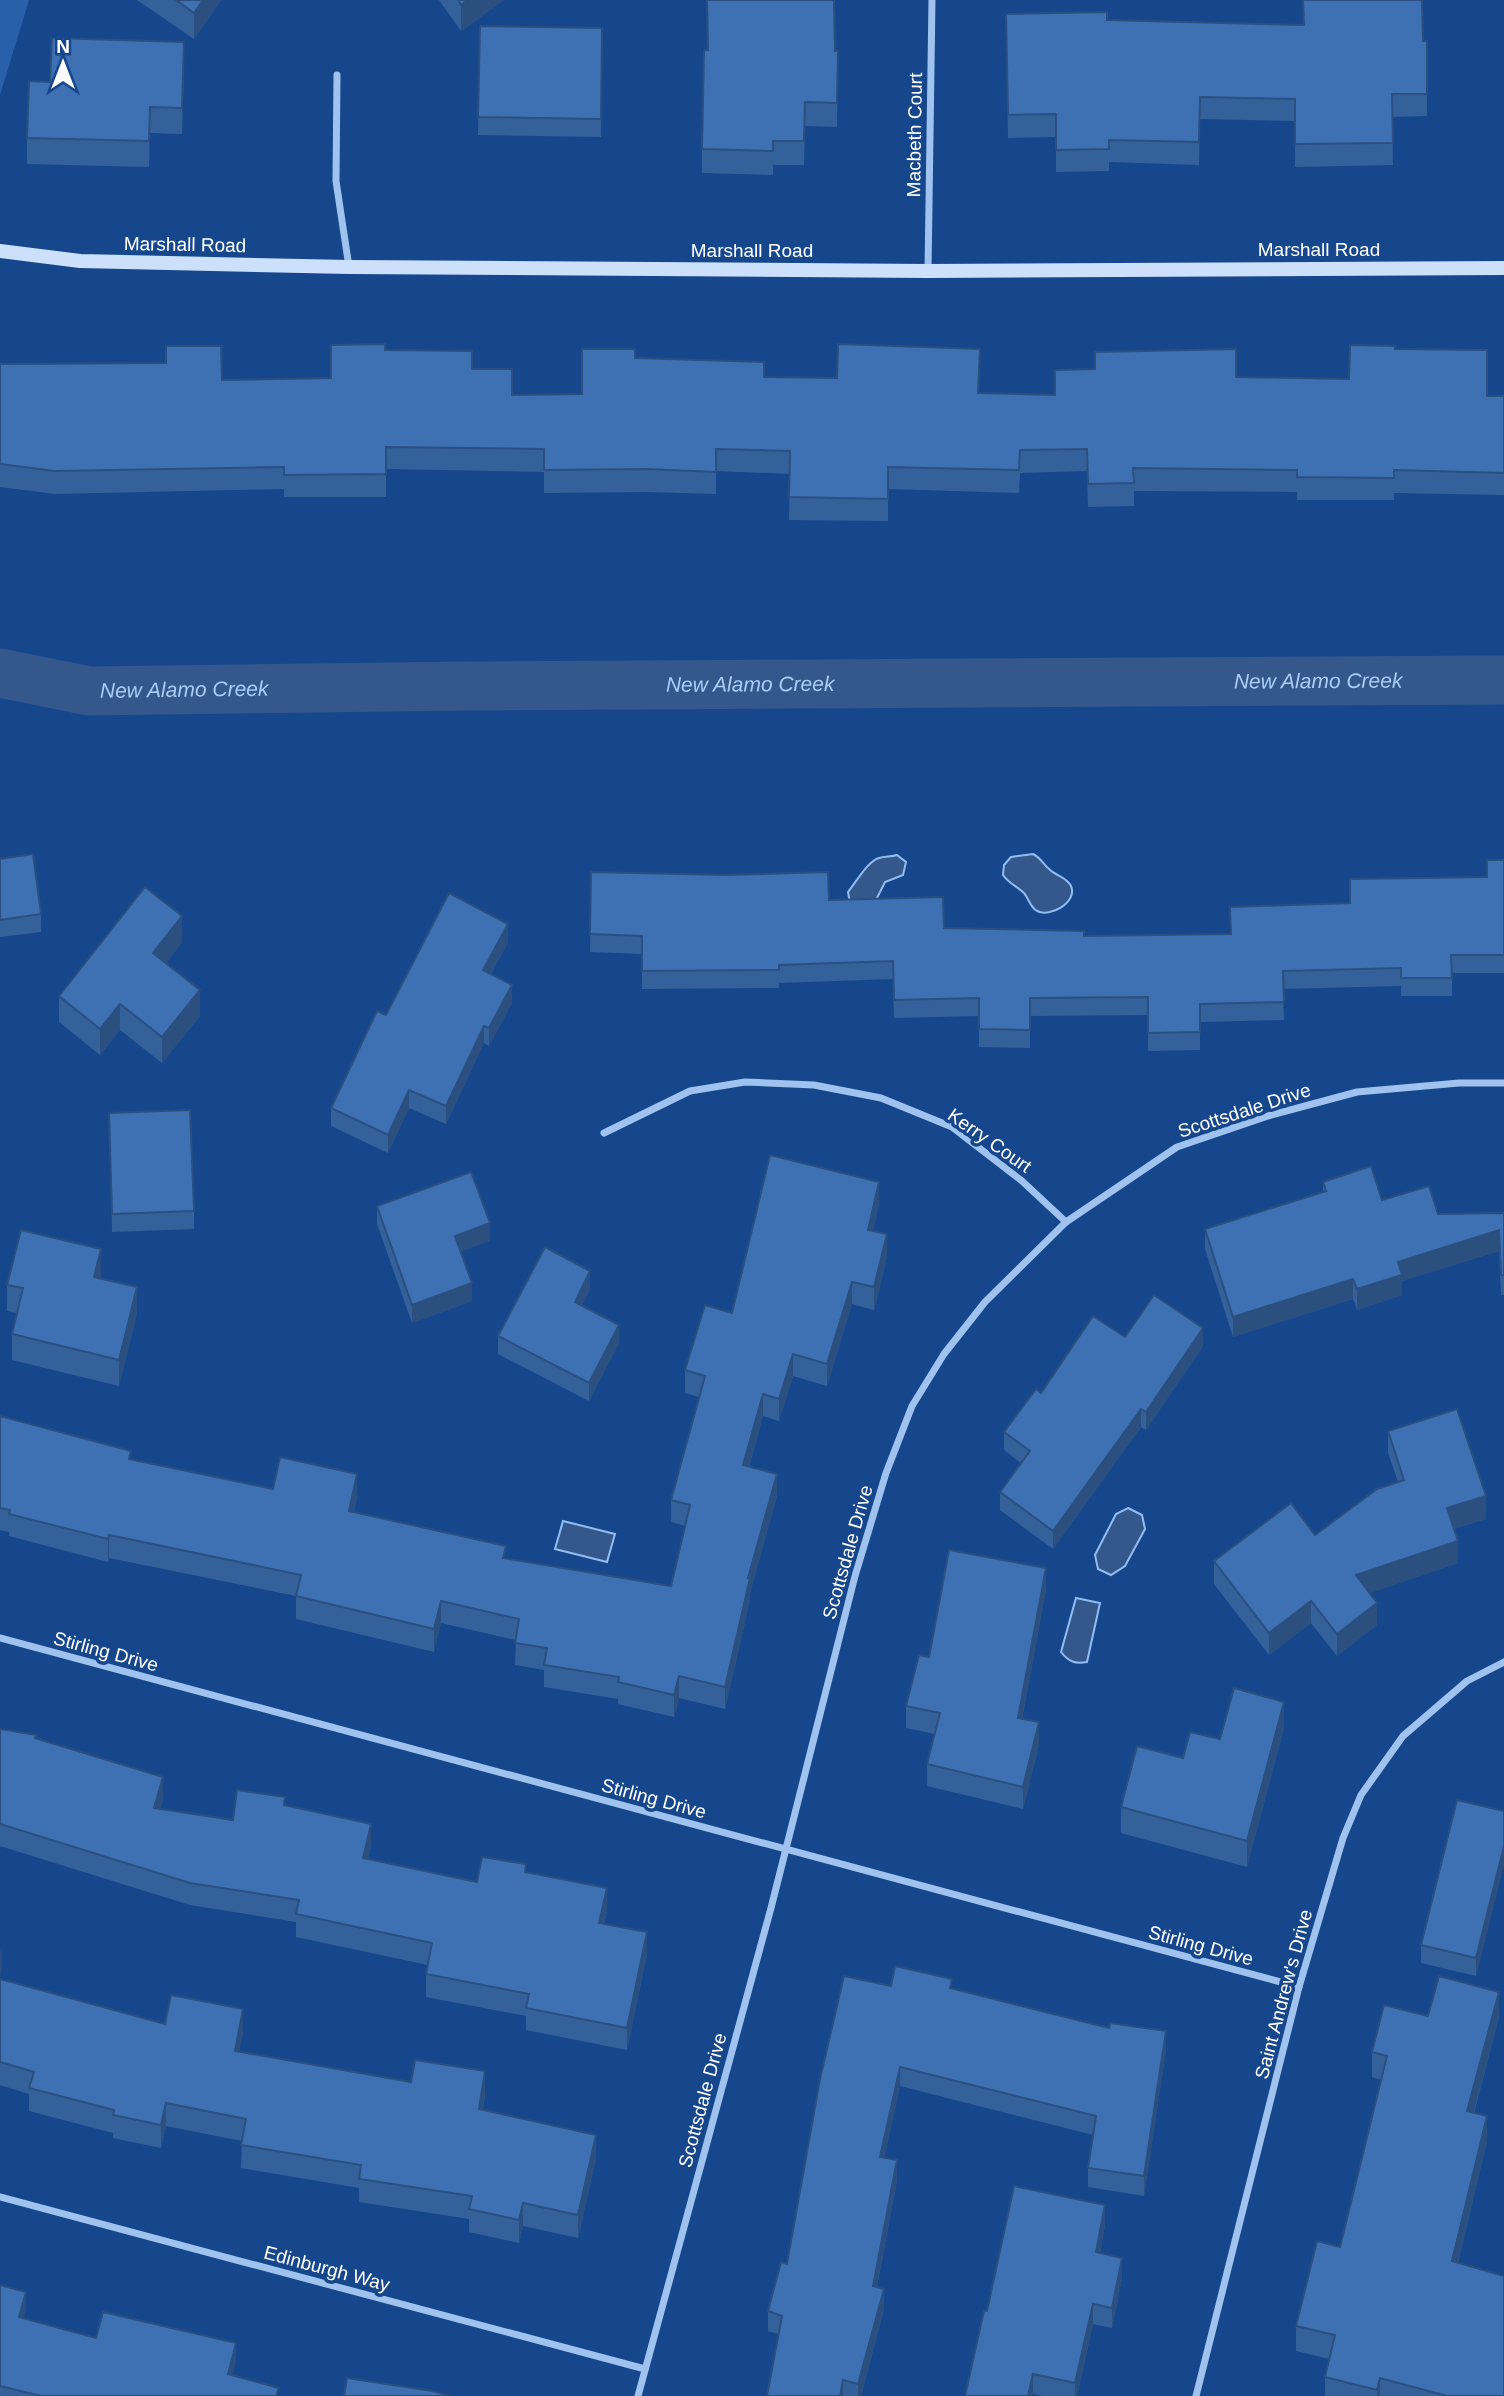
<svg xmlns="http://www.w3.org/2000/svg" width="1504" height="2396" font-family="Helvetica,sans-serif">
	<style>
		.green { fill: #2861aa }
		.water { fill: #34588b; stroke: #91bdf2; stroke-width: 2 }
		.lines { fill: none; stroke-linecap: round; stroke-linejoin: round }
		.canal { stroke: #34588b; stroke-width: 49 }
		.street { stroke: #9fc2ef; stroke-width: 7 }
		.secondary { stroke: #cde0fb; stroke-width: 14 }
		.wall { fill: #35619b }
		.shaded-wall { fill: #2b4f7e }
		.building { fill: #3e71b4; stroke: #2b4f7e; stroke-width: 2 }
		.labels { text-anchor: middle; stroke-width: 7; stroke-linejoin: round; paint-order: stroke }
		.street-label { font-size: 19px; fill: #fff; stroke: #16478c }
		.water-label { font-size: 21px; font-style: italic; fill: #abccf6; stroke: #16478c }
	</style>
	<rect width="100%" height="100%" fill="#16478c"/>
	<path class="green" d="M0 0H29L0 95Z"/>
	<g class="water">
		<path d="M1033 854C1041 858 1043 864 1049 869 1056 876 1067 877 1071 886 1078 902 1050 918 1037 911 1030 907 1029 899 1024 893 1017 886 1009 884 1003 875L1004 865 1011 857Z"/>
		<path d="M897 855 906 862 903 875 885 882 875 902 856 905 849 898 848 892C856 882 869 860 879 858 885 856 891 857 897 855Z"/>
		<path d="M1128 1508 1142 1515 1145 1529 1125 1566 1111 1575 1098 1569 1095 1555 1116 1514Z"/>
		<path d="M563 1521 615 1534 607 1562 555 1549Z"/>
		<path d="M1076 1598 1100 1603 1087 1662C1075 1664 1069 1662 1061 1652Z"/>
	</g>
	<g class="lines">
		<path class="canal" id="s1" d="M0 673 89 691 468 686 1504 680"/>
		<g class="street">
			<path d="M337 75 336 181 349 267"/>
			<path d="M928 271 932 0"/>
			<path d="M604 1133 690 1091 745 1082 814 1085 881 1098 952 1127 1022 1181 1066 1222"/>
			<path d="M0 1638 1299 1987"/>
			<path d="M0 2197 645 2369"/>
			<path d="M638 2396 771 1908 855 1576 886 1473 912 1406 944 1354 985 1302 1066 1222 1177 1147 1268 1116 1357 1092 1459 1083H1504"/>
			<path d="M1196 2396 1299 1987 1343 1838 1361 1795 1403 1736 1467 1681 1504 1662"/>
		</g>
		<path class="secondary" d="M0 251 80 261 349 267 928 271 1504 268"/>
	</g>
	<g class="wall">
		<path d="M137 0H221L194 39Z"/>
		<path d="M439 0H504L461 31Z"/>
		<path d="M1303 0H1422L1423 41H1427V116L1392 117 1393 165 1295 167V121L1200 119 1199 165 1109 162V171L1056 172V137L1008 138 1006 14 1107 20 1303 25Z"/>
		<path d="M480 26 602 28 601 137 478 135Z"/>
		<path d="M708 50 838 51 837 127 805 126 804 165H773V175L702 173V149Z"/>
		<path d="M184 68 182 134 150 133 149 167 27 164V138L50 82Z"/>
		<path d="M1395 349 1487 396H1504V495L1394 493V500H1297V492L1134 491V506L1088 507 1087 471 1020 473 1019 493 888 489V521L789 520 790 474 716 471V494L647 492 544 493V472L386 469V497H284V489L55 494 0 487V364L222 380 331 378 385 350 472 369 512 395 582 394 635 358 764 377 979 393 1055 395 1095 369V352L1236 377 1349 379Z"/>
		<path d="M0 859 41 914V932L0 937Z"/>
		<path d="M1504 860V973H1452V996H1401V986L1283 989 1284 1020 1200 1022V1050L1148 1051V1015L1030 1016V1048L979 1047V1016L894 1018 893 979 779 983V988L642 989V954L590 952 591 872 829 900 944 928 1084 936 1230 934 1350 903 1487 877Z"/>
		<path d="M182 942 166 963 200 1016 162 1063 120 1030 100 1055 59 1022V996Z"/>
		<path d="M508 942 491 974 512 1003 489 1046 484 1043 446 1124 409 1108 388 1153 331 1126V1108L386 1015Z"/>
		<path d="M109 1113 194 1211V1229L112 1232Z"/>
		<path d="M1323 1182 1382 1200 1438 1214 1504 1213V1295H1501L1499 1251 1402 1281V1295L1357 1310 1353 1299 1233 1337 1205 1249V1229L1323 1192Z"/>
		<path d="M879 1204 873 1231 887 1257 874 1310 852 1304 827 1386 793 1376 779 1421 763 1416 749 1467 777 1496 750 1593V1600L725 1709 679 1698 674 1717 618 1704V1699L544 1687V1670L515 1665 516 1640 441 1623 434 1652 296 1619V1596L109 1558 108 1562 9 1536V1532L0 1530V1416L131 1459 273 1489 357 1496 354 1512 506 1559 671 1586 685 1526 671 1522V1500L699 1397 685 1393V1370L732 1313Z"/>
		<path d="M377 1206 490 1241 461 1251 472 1301 412 1323 377 1224Z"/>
		<path d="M101 1275 100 1279 137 1313 119 1386 12 1360V1334L17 1313 7 1311V1285Z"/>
		<path d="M590 1289 582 1305 619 1343 589 1401 498 1354V1336Z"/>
		<path d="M1125 1337 1203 1346 1146 1430 1141 1427 1053 1549 1000 1510V1492L1021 1463 1004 1450V1432L1041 1393Z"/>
		<path d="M1388 1431 1486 1519 1454 1529 1458 1563 1369 1593 1377 1625 1337 1656 1311 1623 1269 1655 1214 1584V1561L1315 1535 1398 1482 1388 1453Z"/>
		<path d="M1046 1590 1022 1719 1039 1745 1023 1809 927 1786V1764L935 1734 906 1728V1706L929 1657Z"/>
		<path d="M1284 1728 1247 1867 1121 1833V1807L1183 1758 1220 1739Z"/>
		<path d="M0 1729 36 1738 163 1800 160 1809 233 1820 285 1805 371 1846 368 1859 477 1882 526 1872 607 1911 604 1924 647 1954 627 2050 526 2030V2016L426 1997V1974L428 1965 296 1937V1922L190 1905 0 1846Z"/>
		<path d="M1504 1811V1864L1476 1976 1421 1963V1945Z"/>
		<path d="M0 1979 165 2024 243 2032 239 2052 411 2082 485 2094 483 2110 596 2158 578 2238 523 2226 519 2243 469 2232V2219L359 2202V2188L241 2168 242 2141 166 2126 161 2148 113 2138V2133L29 2111V2094L0 2085Z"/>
		<path d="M891 1986 952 1989 1166 2050 1144 2196 1088 2187V2168L1093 2135 900 2086 884 2158 897 2180 877 2287 884 2309 861 2396H767L778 2334 768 2331V2311L787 2264Z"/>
		<path d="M1428 2016 1499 2017 1474 2113 1487 2141 1458 2263 1504 2396H1325V2377L1329 2359 1296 2351V2326L1340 2247 1381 2080 1372 2077V2052Z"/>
		<path d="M1105 2225 1100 2253 1122 2278 1112 2328 1093 2324 1077 2396H1043L1033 2394 987 2311Z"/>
		<path d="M0 2285 26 2310 23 2318 96 2338 236 2361 232 2375 279 2396H0Z"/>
	</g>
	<g class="shaded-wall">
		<path d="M203 0H221L194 39V13Z"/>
		<path d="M468 0H504L461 31V5Z"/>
		<path d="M184 42V68L182 134V108Z"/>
		<path d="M150 107V133L149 167V141Z"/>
		<path d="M182 916V942L153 979V953Z"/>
		<path d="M508 924V942L483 988V970Z"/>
		<path d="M512 985V1003L489 1046V1028Z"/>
		<path d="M200 990V1016L162 1063V1037Z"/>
		<path d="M120 1004V1030L100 1055V1029Z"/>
		<path d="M484 1026V1043L446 1124V1106Z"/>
		<path d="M409 1090V1108L388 1153V1135Z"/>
		<path d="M879 1182V1204L868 1252V1230Z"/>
		<path d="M490 1223V1241L455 1254V1236Z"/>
		<path d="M1499 1230V1251L1402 1281V1295L1357 1310V1289L1398 1262Z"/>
		<path d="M887 1234V1257L874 1310V1287Z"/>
		<path d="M101 1249V1275L94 1303V1277Z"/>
		<path d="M590 1271V1289L575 1320V1302Z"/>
		<path d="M1353 1279V1299L1233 1337V1317Z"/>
		<path d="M852 1282V1304L827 1386V1364Z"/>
		<path d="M472 1283V1301L412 1323V1305Z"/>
		<path d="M137 1287V1313L119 1386V1360Z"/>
		<path d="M619 1325V1343L589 1401V1383Z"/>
		<path d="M1203 1328V1346L1146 1430V1412Z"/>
		<path d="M793 1354V1376L779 1421V1399Z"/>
		<path d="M763 1394V1416L743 1487V1465Z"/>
		<path d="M1141 1409V1427L1053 1549V1531Z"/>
		<path d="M357 1474V1496L349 1533V1511Z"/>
		<path d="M777 1474V1496L750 1593V1600L725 1709V1687L748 1578Z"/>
		<path d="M1486 1496V1519L1447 1531V1508Z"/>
		<path d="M109 1535V1558L108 1562V1539Z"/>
		<path d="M1458 1541V1563L1356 1598V1575Z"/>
		<path d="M1046 1568V1590L1018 1740V1718Z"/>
		<path d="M441 1601V1623L434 1652V1629Z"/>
		<path d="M1311 1601V1623L1269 1655V1633Z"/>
		<path d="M1377 1603V1625L1337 1656V1634Z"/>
		<path d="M679 1676V1698L674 1717V1695Z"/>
		<path d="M1284 1702V1728L1247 1867V1841Z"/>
		<path d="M1039 1722V1745L1023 1809V1787Z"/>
		<path d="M163 1777V1800L154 1830V1808Z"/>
		<path d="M371 1824V1846L363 1881V1858Z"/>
		<path d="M1504 1846V1864L1476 1976V1958Z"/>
		<path d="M607 1888V1911L599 1945V1923Z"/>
		<path d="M647 1932V1954L627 2050V2028Z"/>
		<path d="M2 1946V1969L0 1976V1953Z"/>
		<path d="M1499 1992V2017L1467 2136V2111Z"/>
		<path d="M243 2009V2032L235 2074V2051Z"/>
		<path d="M1166 2031V2050L1144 2196V2176Z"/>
		<path d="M900 2067V2086L880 2177V2157Z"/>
		<path d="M485 2071V2094L479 2132V2109Z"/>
		<path d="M166 2103V2126L161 2148V2125Z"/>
		<path d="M1487 2116V2141L1452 2287V2261Z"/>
		<path d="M596 2135V2158L578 2238V2215Z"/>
		<path d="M897 2160V2180L873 2306V2286Z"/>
		<path d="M523 2203V2226L519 2243V2220Z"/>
		<path d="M1105 2205V2225L1096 2273V2252Z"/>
		<path d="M1122 2258V2278L1112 2328V2308Z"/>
		<path d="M884 2289V2309L861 2396H858V2384Z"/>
		<path d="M26 2292V2310L19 2335V2317Z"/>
		<path d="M1093 2304V2324L1077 2396H1075V2383Z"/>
		<path d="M236 2343V2361L228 2392V2374Z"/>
		<path d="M1033 2374V2396H1028Z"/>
		<path d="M1380 2378V2396H1377V2390Z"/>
		<path d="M843 2380V2396H840Z"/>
	</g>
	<g class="building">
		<path d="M176 0H203L194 13Z"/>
		<path d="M458 0H468L461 5Z"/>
		<path d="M707 0H834L835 51H838L837 103 805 102 804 141H773V151L702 149 704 50H708Z"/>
		<path d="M1303 0H1422L1423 41H1427V94H1392L1393 143 1295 144V99L1200 97 1199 142 1109 140V149L1056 150V114L1008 115 1006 14 1107 12V20L1304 25Z"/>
		<path d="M480 26 602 28 601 119 478 117Z"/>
		<path d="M52 38 184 42 182 108 150 107 149 141 27 138 29 81 50 82Z"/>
		<path d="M385 344V350L472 351V369H512V395L582 394V349H635V358L764 362V377L837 378 838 344 980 349 978 393 1055 395V370L1095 369V352L1236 349V377L1349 379 1350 345 1395 346V349L1487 350V396H1504V473L1394 470V478L1297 477V470L1133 468 1134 483 1088 484 1087 449 1020 450 1019 470 888 467V499L789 497 790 451 716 449V472L647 469 544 470V449L386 447V474L284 475V467L55 471 0 464V364L166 363V346H221L222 380 331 378V345Z"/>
		<path d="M33 854 41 914 0 920V859Z"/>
		<path d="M1487 860H1504V955H1451L1452 978H1401V968L1283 971 1284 1002 1200 1004V1032L1148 1033V997L1030 998V1030L979 1029V998L894 1000 893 961 779 965V970L642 971V936L590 934 591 872 726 875 828 872 829 900 943 897 944 928 1084 931V936L1231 934 1230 907 1350 903V879L1487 877Z"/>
		<path d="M145 887 182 916 153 953 200 990 162 1037 120 1004 100 1029 59 996Z"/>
		<path d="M449 893 508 924 483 970 512 985 489 1028 484 1026 446 1106 409 1090 388 1135 331 1108 377 1011 386 1015Z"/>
		<path d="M190 1110 194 1211 112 1214 109 1113Z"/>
		<path d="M770 1155 879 1182 868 1230 887 1234 874 1287 852 1282 827 1364 793 1354 779 1399 763 1394 743 1465 777 1474 748 1578H750L725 1687 679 1676 674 1695 618 1682 619 1677 544 1665 547 1648 515 1643 519 1619 441 1601 434 1629 296 1596 301 1575 109 1535 108 1539 9 1514 10 1510 0 1508V1416L131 1451 129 1459 273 1489 280 1457 357 1474 349 1511 506 1546 503 1558 671 1586 690 1505 671 1500 705 1376 685 1370 705 1305 732 1313Z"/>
		<path d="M1371 1166 1382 1200 1429 1186 1438 1214 1504 1213V1275H1501L1499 1230 1398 1262 1402 1275 1357 1289 1353 1279 1233 1317 1205 1229 1326 1191 1323 1182Z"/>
		<path d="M471 1172 490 1223 455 1236 472 1283 412 1305 377 1206Z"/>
		<path d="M21 1230 101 1249 94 1277 137 1287 119 1360 12 1334 23 1288 7 1285Z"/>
		<path d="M545 1247 590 1271 575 1302 619 1325 589 1383 498 1336Z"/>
		<path d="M1154 1295 1203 1328 1146 1412 1141 1409 1053 1531 1000 1492 1030 1451 1004 1432 1036 1389 1041 1393 1093 1316 1125 1337Z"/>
		<path d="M1457 1409 1486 1496 1447 1508 1458 1541 1356 1575 1377 1603 1337 1634 1311 1601 1269 1633 1214 1561 1291 1503 1315 1535 1377 1489 1404 1480 1388 1431Z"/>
		<path d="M949 1550 1046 1568 1018 1718 1039 1722 1023 1787 927 1764 940 1713 906 1706 919 1655 929 1657Z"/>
		<path d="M1234 1688 1284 1702 1247 1841 1121 1807 1137 1746 1183 1758 1190 1732 1220 1739Z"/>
		<path d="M0 1729 36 1735 35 1738 163 1777 154 1808 233 1820 237 1790 285 1797 284 1805 371 1824 363 1858 477 1882 482 1857 526 1864 525 1872 607 1888 599 1923 647 1932 627 2028 526 2008 529 1994 426 1974 432 1943 296 1914 299 1900 190 1883 0 1824Z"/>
		<path d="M1457 1800 1504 1811V1846L1476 1958 1421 1945Z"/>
		<path d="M895 1966 952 1979 950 1988 1109 2028 1110 2023 1166 2031 1144 2176 1088 2168 1096 2116 900 2067 880 2157 897 2160 873 2286 884 2289 858 2384 843 2380 840 2396H767L782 2316 768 2311 781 2262 787 2264 820 2079 844 1976 891 1986Z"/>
		<path d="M1439 1976 1499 1992 1467 2111 1487 2116 1452 2261 1504 2276V2396H1447L1380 2378 1377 2390 1325 2377 1335 2335 1296 2326 1317 2241 1340 2247 1387 2056 1372 2052 1384 2005 1428 2016Z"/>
		<path d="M0 1979 165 2024 171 1995 243 2009 235 2051 411 2082 415 2060 485 2071 479 2109 596 2135 578 2215 523 2203 519 2220 469 2209 472 2196 359 2179 361 2165 241 2145 246 2119 166 2103 161 2125 113 2115 114 2110 29 2088 34 2072 0 2062Z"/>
		<path d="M1014 2186 1105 2205 1096 2252 1122 2258 1112 2308 1093 2304 1075 2383 1033 2374 1028 2396H965L984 2311H987Z"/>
		<path d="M0 2285 26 2292 19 2317 96 2338 103 2312 236 2343 228 2374 279 2388 276 2396H41L0 2386Z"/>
		<path d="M347 2378 432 2391 451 2396H344Z"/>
	</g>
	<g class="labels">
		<g class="street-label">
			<text transform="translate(914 135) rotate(-89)" y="7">Macbeth Court</text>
			<text transform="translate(185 244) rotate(1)" y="7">Marshall Road</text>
			<text x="1319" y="256">Marshall Road</text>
			<text x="752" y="257">Marshall Road</text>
			<text transform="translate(1244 1110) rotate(-18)" y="7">Scottsdale Drive</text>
			<text transform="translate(990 1140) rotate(35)" y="7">Kerry Court</text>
			<text transform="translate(847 1552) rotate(-74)" y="7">Scottsdale Drive</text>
			<text transform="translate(106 1651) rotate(15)" y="7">Stirling Drive</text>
			<text transform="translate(654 1798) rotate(15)" y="7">Stirling Drive</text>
			<text transform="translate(1201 1945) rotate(15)" y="7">Stirling Drive</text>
			<text transform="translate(1283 1994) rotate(-75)" y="7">Saint Andrew's Drive</text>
			<text transform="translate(702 2100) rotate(-75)" y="7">Scottsdale Drive</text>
			<text transform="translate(327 2268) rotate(15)" y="7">Edinburgh Way</text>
		</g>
		<g class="water-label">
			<text dy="7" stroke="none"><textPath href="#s1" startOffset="1320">New Alamo Creek</textPath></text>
			<text dy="7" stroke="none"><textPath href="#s1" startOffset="752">New Alamo Creek</textPath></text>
			<text dy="7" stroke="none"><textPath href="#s1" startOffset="186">New Alamo Creek</textPath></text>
		</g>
	</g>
	<g transform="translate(63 63)" stroke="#16478c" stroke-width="5" paint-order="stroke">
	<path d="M0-5L12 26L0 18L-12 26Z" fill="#ffffff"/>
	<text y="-10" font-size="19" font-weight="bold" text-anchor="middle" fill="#ffffff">N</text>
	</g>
</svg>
